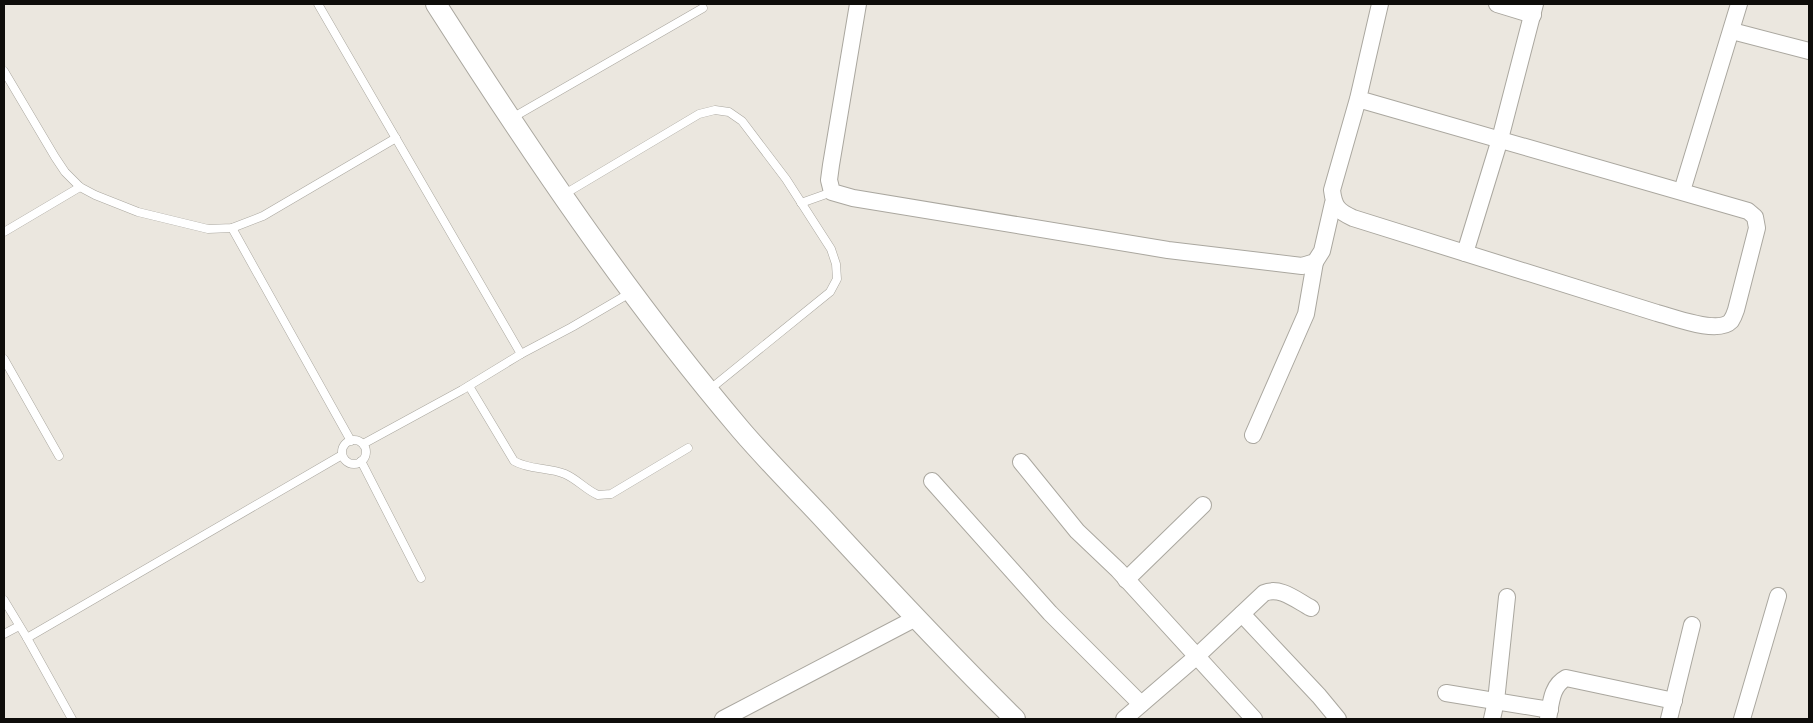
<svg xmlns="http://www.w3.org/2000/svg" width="1813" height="723" font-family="Commissioner,sans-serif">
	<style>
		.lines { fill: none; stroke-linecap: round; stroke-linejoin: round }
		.service-casing { stroke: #aaa79f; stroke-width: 9 }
		.minor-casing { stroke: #aaa79f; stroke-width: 18 }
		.tertiary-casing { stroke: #aaa79f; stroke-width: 22 }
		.service { stroke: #fff; stroke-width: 8 }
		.minor { stroke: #fff; stroke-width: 16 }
		.tertiary { stroke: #fff; stroke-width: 20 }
	</style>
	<rect width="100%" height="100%" fill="#ebe7df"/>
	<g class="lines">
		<g class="service-casing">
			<g id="service">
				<path d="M318 4 521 354"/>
				<path d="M4 71 55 157 65 172 80 187 95 195 138 212 208 229 232 228 263 216 396 138"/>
				<path d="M512 118 703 8"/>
				<path d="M563 195 699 114 715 110 729 112 742 121 786 179 831 249 836 264 837 279 830 292 709 390"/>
				<path d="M801 203 832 192"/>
				<path d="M232 228 351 441"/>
				<path d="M4 232 80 187"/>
				<path d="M4 359 59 456"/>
				<path d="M469 386 514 461C529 470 548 467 565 474 577 479 586 490 598 495L611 494 688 448"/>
				<circle cx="354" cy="452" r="12"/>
				<path d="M363 444 462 390 521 354 572 327 630 293"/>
				<path d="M361 461 421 578"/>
				<path d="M4 600 27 638 72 719"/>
				<path d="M4 634 19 626"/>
				<path d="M27 638 342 455"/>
			</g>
		</g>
		<g class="minor-casing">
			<g id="minor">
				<path d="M858 4 831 165 829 180 832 192 853 198 1168 250 1302 266 1315 262 1322 251 1333 203"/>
				<path d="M1497 4 1533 15"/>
				<path d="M1732 31 1809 51"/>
				<path d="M1358 99 1748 211 1755 217 1757 228 1736 310C1735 313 1733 318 1731 321 1718 335 1673 317 1657 313L1353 218C1338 211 1334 207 1332 190L1358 99 1380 4"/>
				<path d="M1682 191 1739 4"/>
				<path d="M1465 253 1500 139 1535 4"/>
				<path d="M1253 435 1306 314 1315 262"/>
				<path d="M1021 462 1077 531 1118 570 1254 719"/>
				<path d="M932 481 1050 613 1141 704"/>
				<path d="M1126 580 1203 505"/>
				<path d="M1242 614 1319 696 1338 719"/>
				<path d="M1446 693 1550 710"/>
				<path d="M723 719 916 618"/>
				<path d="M1124 719 1196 657 1264 593C1280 586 1296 600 1311 608"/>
				<path d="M1492 719 1496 701 1507 597"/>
				<path d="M1548 719C1551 704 1551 686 1566 678L1674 701"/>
				<path d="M1669 719 1692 625"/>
				<path d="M1742 719 1778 596"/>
			</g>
		</g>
		<g class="tertiary-casing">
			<path id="tertiary" d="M436 4C530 151 628 297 741 430 770 464 802 495 832 528 892 593 952 657 1015 719"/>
		</g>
		<use href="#service" class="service"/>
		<use href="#minor" class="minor"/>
		<use href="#tertiary" class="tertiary"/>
	</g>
	<rect width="1813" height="723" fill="none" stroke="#0e0d0a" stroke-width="10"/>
</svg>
